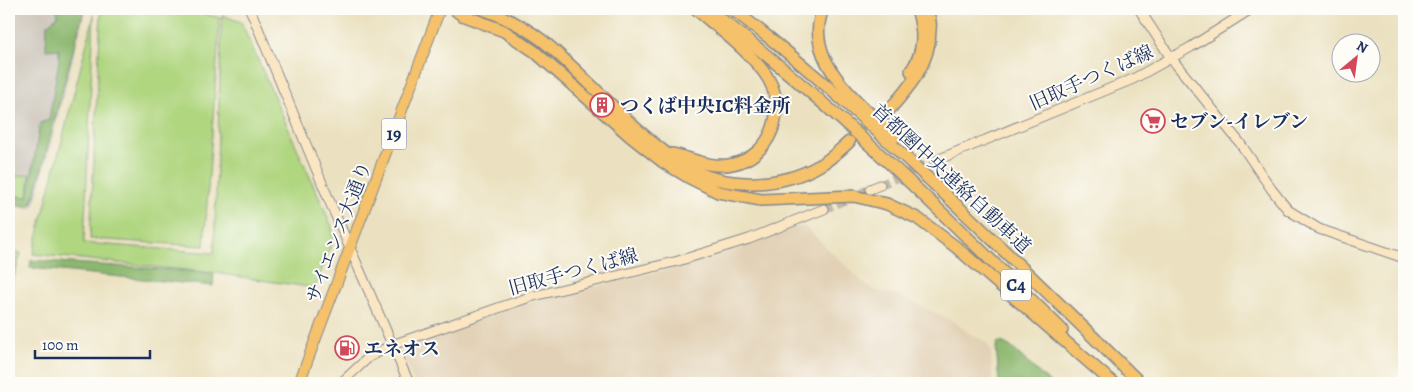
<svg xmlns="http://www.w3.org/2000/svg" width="1413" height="392" font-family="Alegreya,'Noto Serif JP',serif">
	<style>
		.built { fill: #e2d1b6 }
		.industrial { fill: #cac3b8 }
		.green { fill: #b0d680; stroke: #66826f }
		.forest { fill: #8cb76e; stroke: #547366 }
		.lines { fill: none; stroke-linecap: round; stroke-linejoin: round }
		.secondary-tunnel { stroke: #c1bdac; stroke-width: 9; stroke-dasharray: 9 4.5; stroke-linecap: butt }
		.highway-tunnel { stroke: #c1bdac; stroke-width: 11; stroke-dasharray: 11 5.5; stroke-linecap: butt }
		.secondary-casing { stroke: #83888f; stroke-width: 11 }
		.primary-casing { stroke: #83888f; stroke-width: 12 }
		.highway-casing { stroke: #83888f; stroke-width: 14 }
		.secondary { stroke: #fbe6c4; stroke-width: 9 }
		.primary { stroke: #f5c16b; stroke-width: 10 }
		.highway { stroke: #f5c16b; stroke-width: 11 }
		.labels { text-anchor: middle; stroke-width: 4; stroke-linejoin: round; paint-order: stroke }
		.shield { fill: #fdfcf7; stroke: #5f6c8c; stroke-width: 1 }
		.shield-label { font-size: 18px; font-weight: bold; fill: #1b2f5e }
		.street-label { font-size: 19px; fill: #1b2f5e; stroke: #fdfcf7 }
		.poi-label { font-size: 19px; font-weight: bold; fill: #1b2f5e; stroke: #fdfcf7; text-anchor: start }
	</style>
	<rect width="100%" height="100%" fill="#fdfcf7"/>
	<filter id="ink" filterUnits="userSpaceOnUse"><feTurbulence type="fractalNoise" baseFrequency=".02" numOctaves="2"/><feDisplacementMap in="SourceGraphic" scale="10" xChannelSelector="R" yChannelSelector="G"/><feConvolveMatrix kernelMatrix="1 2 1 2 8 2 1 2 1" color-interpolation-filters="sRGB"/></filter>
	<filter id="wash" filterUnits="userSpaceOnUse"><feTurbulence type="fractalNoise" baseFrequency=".0096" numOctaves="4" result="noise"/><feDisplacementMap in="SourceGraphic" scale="20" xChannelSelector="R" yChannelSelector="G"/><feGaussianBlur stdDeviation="1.12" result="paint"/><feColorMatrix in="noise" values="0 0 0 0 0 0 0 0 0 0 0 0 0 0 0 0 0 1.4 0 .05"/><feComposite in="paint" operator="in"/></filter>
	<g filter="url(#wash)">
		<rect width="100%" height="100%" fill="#ebe1c0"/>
		<path class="built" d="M804 226 864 283 874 290 898 295 953 321 969 333 986 342 991 350 992 383H415L402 353 405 346 514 307 558 295 666 270 728 252 795 227Z"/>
		<path class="industrial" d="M9 9H86L35 205 30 209 9 206Z"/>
		<g class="green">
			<path d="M119 9 189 10 220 18 204 246 90 239 101 11Z"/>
			<path d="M94 15 84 243 214 253 222 15 241 22 332 227 333 240 315 288 214 273 33 254Z"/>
			<path d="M30 174 28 197 9 195V177Z"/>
			<path d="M9 250 21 253 9 294Z"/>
		</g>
		<g class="forest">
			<path d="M57 9H84L33 202 28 206 9 204V195L28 197 40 123 49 120 59 60V49L46 50 47 25 58 16Z"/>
			<path d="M31 260 214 273 213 286 30 268Z"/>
			<path d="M998 342 1004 343 1011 347 1050 383H999L996 346Z"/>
		</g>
	</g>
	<g filter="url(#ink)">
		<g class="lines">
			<g class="secondary-tunnel">
				<path d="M880 185 937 160"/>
				<path d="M824 209 870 189"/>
			</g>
			<path class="highway-tunnel" d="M849 142 874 116"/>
			<g class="secondary-casing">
				<g id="secondary">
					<path d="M250 9 332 207 409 383"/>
					<path d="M1139 9 1171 58 1240 143 1272 190 1288 210 1319 229 1404 258"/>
					<path d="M937 160 1133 79 1191 47 1251 9"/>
					<path d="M870 189 880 185"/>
					<path d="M341 383 369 357 392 345 530 297 678 261 749 239 824 209"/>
				</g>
			</g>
			<g class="primary-casing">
				<path id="primary" d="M299 383 440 9"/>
			</g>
			<g class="highway-casing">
				<g id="highway">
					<path d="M454 9 462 15 504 31 534 51 630 136 663 162 690 178 718 192 761 200 854 196 887 204 917 218 956 247 1113 383"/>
					<path d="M483 9C505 17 525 27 543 41 591 80 633 134 685 166 725 190 781 188 820 165 831 159 840 150 849 142"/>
					<path d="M708 9C836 106 948 218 1062 330"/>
					<path d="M732 9C803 62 868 122 933 183 1003 249 1072 316 1140 383"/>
					<path d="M823 9C801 61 863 106 895 137"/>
					<path d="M911 71C925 51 924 31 917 9"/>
					<path d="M880 120C903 94 930 68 930 31 931 24 930 16 926 9"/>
					<path d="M673 154C693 159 711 169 733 164 770 156 787 113 769 80 756 56 717 27 696 9"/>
				</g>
			</g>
			<use href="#secondary" class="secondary"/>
			<use href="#primary" class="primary"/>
			<use href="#highway" class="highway"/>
		</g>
	</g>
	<defs>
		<g id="building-ring" transform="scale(1.25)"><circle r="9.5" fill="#fdfcf7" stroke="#d1495b" stroke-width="1.5"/><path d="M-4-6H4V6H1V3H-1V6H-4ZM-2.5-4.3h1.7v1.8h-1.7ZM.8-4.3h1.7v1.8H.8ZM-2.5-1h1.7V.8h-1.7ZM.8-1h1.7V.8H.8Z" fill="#d1495b"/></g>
		<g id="supermarket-ring" transform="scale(1.25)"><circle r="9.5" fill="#fdfcf7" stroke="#d1495b" stroke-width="1.5"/><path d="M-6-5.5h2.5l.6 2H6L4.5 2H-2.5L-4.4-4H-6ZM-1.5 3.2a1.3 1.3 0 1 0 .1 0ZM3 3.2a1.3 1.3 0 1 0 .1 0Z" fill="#d1495b"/></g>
		<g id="fuel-ring" transform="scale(1.25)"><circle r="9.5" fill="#fdfcf7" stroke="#d1495b" stroke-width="1.5"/><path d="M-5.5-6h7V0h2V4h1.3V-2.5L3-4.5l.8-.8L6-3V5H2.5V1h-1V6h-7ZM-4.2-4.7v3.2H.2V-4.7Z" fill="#d1495b"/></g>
	</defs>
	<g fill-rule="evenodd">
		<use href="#building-ring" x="602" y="105"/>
		<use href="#supermarket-ring" x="1153" y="121"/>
		<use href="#fuel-ring" x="347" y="348"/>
	</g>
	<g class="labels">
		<g class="shield">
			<rect x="381.5" y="118.5" width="25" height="31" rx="4"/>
			<rect x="1001" y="269.5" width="30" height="31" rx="4"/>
		</g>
		<g class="shield-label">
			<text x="394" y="140">19</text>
			<text x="1016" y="291">C4</text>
		</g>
		<g class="street-label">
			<text transform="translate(1091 77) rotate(-24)" y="7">旧取手つくば線</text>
			<text transform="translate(952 178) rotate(43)" y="7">首都圏中央連絡自動車道</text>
			<text transform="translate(338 232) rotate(-69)" y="7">サイエンス大通り</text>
			<text transform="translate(573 271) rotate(-15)" y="7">旧取手つくば線</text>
		</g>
		<g class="poi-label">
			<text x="620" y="112">つくば中央IC料金所</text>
			<text x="1170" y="128">セブン-イレブン</text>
			<text x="364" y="355">エネオス</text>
		</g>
	</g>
	<rect width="1413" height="392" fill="none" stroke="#fdfcf7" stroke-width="30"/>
	<g transform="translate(1356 58) rotate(29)"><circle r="24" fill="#fdfcf7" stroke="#a3aaba"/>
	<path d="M0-4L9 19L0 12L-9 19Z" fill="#d1495b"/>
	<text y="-8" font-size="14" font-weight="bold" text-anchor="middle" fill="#1b2f5e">N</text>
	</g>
	<path d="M35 350v8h115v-8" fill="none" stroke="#1b2f5e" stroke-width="2.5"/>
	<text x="42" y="350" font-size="15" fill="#1b2f5e" stroke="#fdfcf7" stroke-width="4" paint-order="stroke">100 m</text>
</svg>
